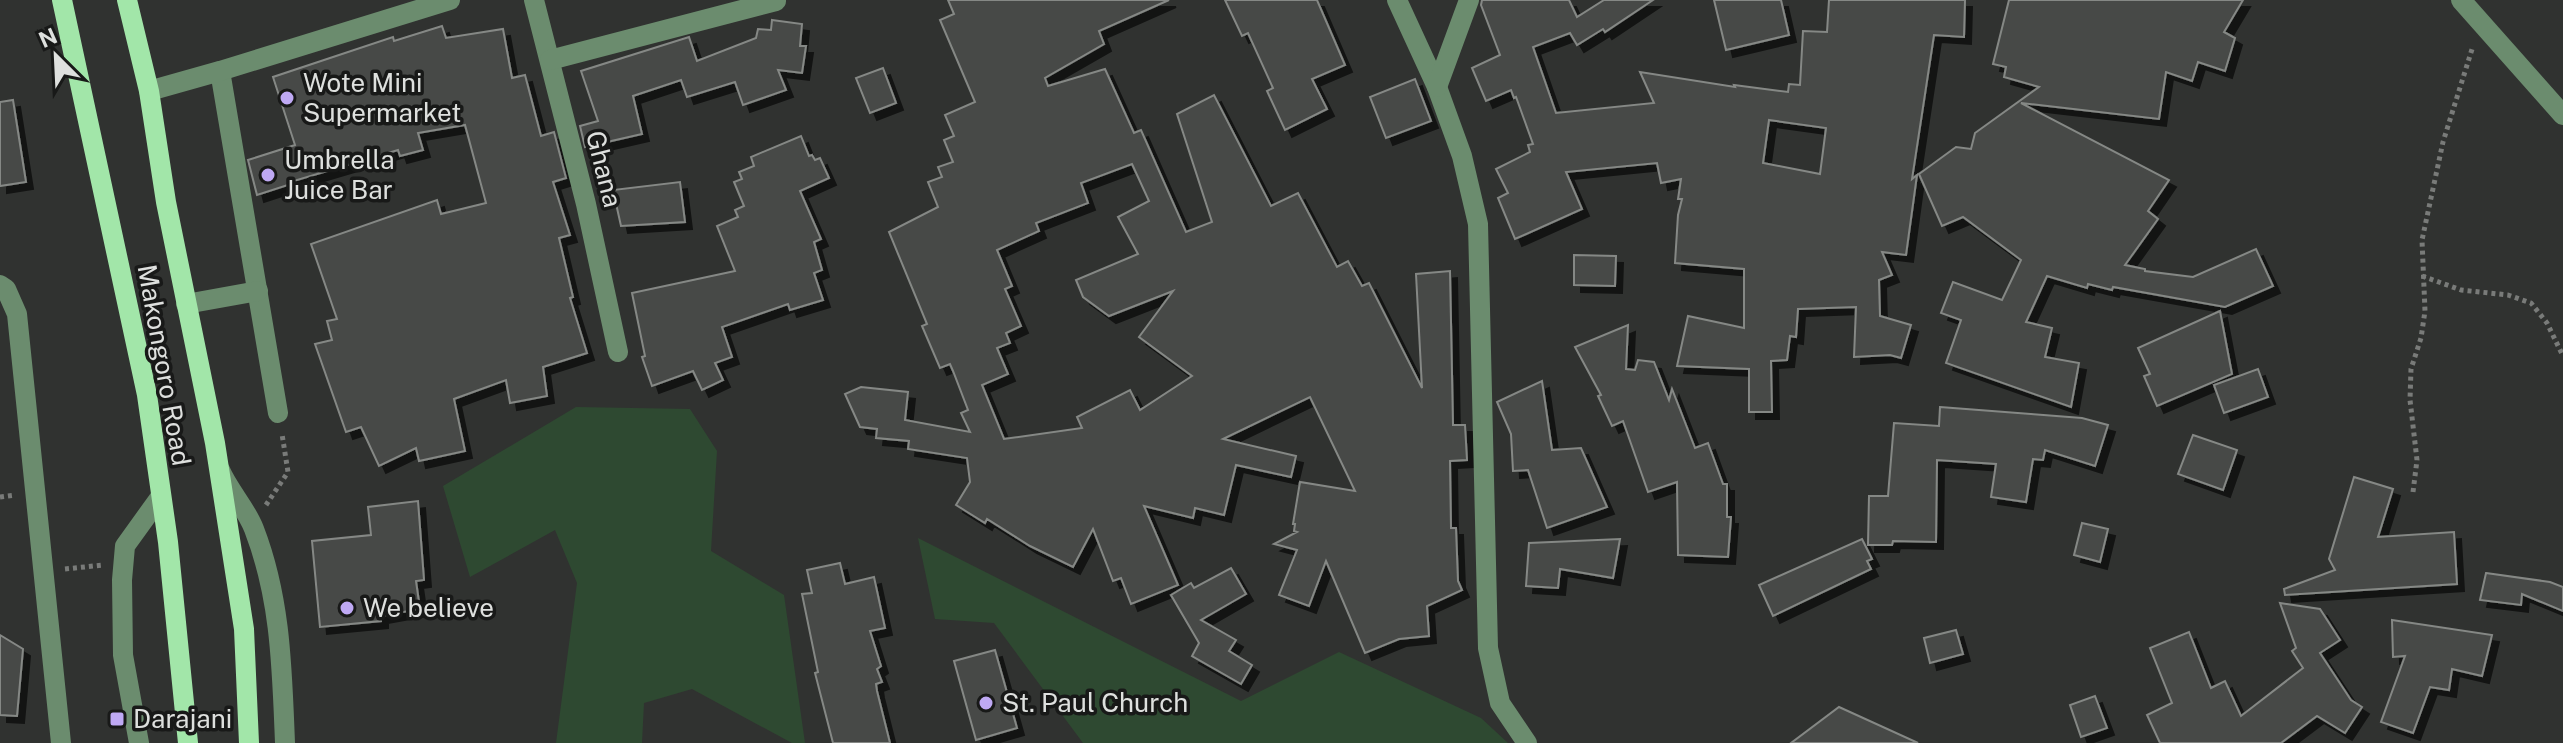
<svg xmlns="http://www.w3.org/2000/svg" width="2563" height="743" font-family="'Public Sans',sans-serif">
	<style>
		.green { fill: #2e4931 }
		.building { fill: #474947; stroke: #858885; stroke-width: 2; fill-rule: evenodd; filter: url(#shadow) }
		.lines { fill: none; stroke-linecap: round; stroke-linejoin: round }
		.path { stroke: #797b79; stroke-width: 5; stroke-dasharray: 4 4; stroke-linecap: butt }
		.minor { stroke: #6b8c6e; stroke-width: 20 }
		.major { stroke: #a2e6a9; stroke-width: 20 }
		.poi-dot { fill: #bfa9f4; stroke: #181918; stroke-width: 3 }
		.labels { text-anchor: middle; stroke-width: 7; stroke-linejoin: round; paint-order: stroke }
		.poi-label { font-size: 26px; fill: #dee0de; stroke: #181918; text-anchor: start }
		.street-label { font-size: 26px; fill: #dee0de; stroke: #181918 }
	</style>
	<defs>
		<filter id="shadow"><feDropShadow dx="7" dy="7" stdDeviation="0" flood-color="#0009"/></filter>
	</defs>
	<rect width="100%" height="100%" fill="#303230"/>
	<g class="green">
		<path d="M576 407 690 409 717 451 711 551 784 595 805 743H792L692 689 644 703 642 743H556L577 583 555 530 470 577 443 486Z"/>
		<path d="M918 538 1241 701 1339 652 1481 718 1508 743H1083L994 623 935 619Z"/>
	</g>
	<g class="building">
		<path d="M948 0H1169L1099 31 1104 44 1045 78 1048 86 1105 69 1134 133 1141 130 1186 232 1212 222 1177 114 1214 95 1271 206 1298 193 1337 267 1348 261 1362 286 1369 283 1422 388 1416 274 1450 271 1453 425H1465L1467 460 1450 461 1451 528H1456L1458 581 1462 590 1427 606 1429 636 1399 639 1365 653 1326 561 1309 606 1279 595 1297 550 1274 544 1297 532 1294 531 1295 524H1293L1300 482 1355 491 1310 397 1223 439 1296 456 1291 477 1236 465 1224 515 1195 508 1193 518 1144 506 1178 585 1131 604 1121 578 1113 581 1093 529 1073 567 1030 546 987 519 985 523 956 505 970 482 967 458 908 449 909 441 876 438 877 429 860 427 845 394 861 387 908 392 905 420 970 432 961 413 968 410 953 371 950 364 940 368 922 326 927 324 889 232 938 207 928 182 942 177 938 167 953 162 944 140 954 136 945 115 975 102 940 20 954 14ZM1132 164 1149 201 1118 217 1138 254 1076 280 1083 297 1109 316 1173 291 1139 337 1192 376 1140 410 1130 390 1077 417 1082 428 1004 439 982 385 1008 374 997 348 1010 343 1006 333 1021 326 1005 289 1012 286 997 250 1039 231 1036 223 1088 203 1081 183Z"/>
		<path d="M1225 0H1317L1345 65 1312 79 1327 109 1285 130 1267 91 1273 88 1248 33 1242 36Z"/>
		<path d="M1482 0H1569L1577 17 1604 0H1653L1605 32 1603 29 1577 45 1570 33 1533 47 1556 113 1654 103 1640 72 1735 87 1734 85 1788 92 1789 84 1800 85 1803 31 1827 32 1829 0H1965L1964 37 1934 35 1912 179 1917 175 1906 255 1882 252 1892 275 1879 280 1880 316 1911 325 1901 358 1890 355 1854 357 1856 307 1798 309 1796 337 1790 336 1787 360 1771 361 1772 412H1749V369L1677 366 1688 316 1744 328V269L1675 263 1678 215 1682 199H1678L1681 179 1661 183 1657 163 1566 172 1582 209 1515 239 1498 198 1508 193 1496 169 1530 152 1528 145 1533 144 1516 97 1514 98 1511 90 1486 101 1472 68 1500 55 1481 5ZM1769 120 1826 128 1820 174 1763 163Z"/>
		<path d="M1714 0H1781L1789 35 1726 50Z"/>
		<path d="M2009 0H2243L2224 32 2235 38 2225 71 2198 62 2192 81 2166 72 2159 119 2021 103 2169 180 2148 211 2158 219 2125 265 2145 269V271L2193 277 2256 249 2273 286 2225 307 2113 287 2112 290 2088 284 2087 288 2047 276 2026 322 2052 328 2045 357 2079 363 2071 407 1946 363 1961 320 1941 313 1953 282 2002 300 2021 260 1963 217 1942 226 1919 174 1956 147 1971 149 1975 133 2039 87 2004 77 2006 67 1993 64Z"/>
		<path d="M772 20 802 24 800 46H806L802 73 778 70 786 90 743 105 735 82 687 97 681 80 633 96 642 134 585 147 580 126 598 121 581 71 689 37 697 61 756 38 758 29 771 30Z"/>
		<path d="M442 26 446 38 503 29 512 78 525 75 541 136 554 132 566 178 553 182 570 235 559 238 573 297 570 298 587 353 543 367 547 396 510 403 506 380 454 399 465 451 419 461 416 448 379 466 361 427 346 432 315 344 332 340 327 321 337 319 311 244 437 200 441 214 486 203 465 125 418 133 423 150 400 156 398 150 290 182 291 184 257 195 248 160 295 145 273 77 393 37 394 41Z"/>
		<path d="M883 68 896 103 870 113 856 78Z"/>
		<path d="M1415 79 1431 121 1386 138 1370 97Z"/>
		<path d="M13 100 26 182 0 186V102Z"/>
		<path d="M801 136 809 156 812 155 815 160 820 158 829 178 800 191 821 239 814 242 822 270 814 273 823 300 790 310 788 304 722 327 732 357 715 363 723 380 702 390 693 371 652 386 642 357 645 356 632 293 735 271 717 226 738 217 735 210 744 206 734 182 742 179 739 172 754 166 751 157Z"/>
		<path d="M680 182 685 222 621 226 613 190Z"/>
		<path d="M1574 255 1616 256 1615 286 1574 285Z"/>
		<path d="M2220 311 2232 374 2157 406 2144 376 2150 374 2138 348Z"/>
		<path d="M1628 325 1626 369 1635 370 1638 360 1654 362 1669 400 1672 389 1695 448 1708 443 1723 484H1727V517H1731L1728 557 1678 555 1677 482 1648 492 1623 421 1612 426 1598 396 1601 395 1575 347Z"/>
		<path d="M2258 369 2268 397 2224 413 2214 385Z"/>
		<path d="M1542 381 1552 450 1581 448 1607 507 1547 528 1528 470 1513 471 1511 434 1497 402Z"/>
		<path d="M1940 407 2082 418 2108 425 2095 466 2045 450 2043 460 2033 459 2026 502 1991 497 1996 464 1937 460 1936 542 1893 541 1892 545H1868L1869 496H1888L1894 423 1939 426Z"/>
		<path d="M2193 435 2237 450 2223 490 2178 474Z"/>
		<path d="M2354 477 2393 489 2378 537 2454 532 2457 584 2285 595 2284 589 2335 570 2329 559Z"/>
		<path d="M418 501 424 580 416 581 420 609 381 616V621L320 627 312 541 371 535 368 507Z"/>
		<path d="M2082 523 2108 529 2100 562 2074 555Z"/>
		<path d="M1620 539 1613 578 1560 569 1558 588 1526 586 1529 543Z"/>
		<path d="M1862 539 1872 559 1867 561 1871 569 1773 616 1759 585Z"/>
		<path d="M840 563 845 584 874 577 885 628 870 631 881 666 877 669 882 682 876 684 877 691 890 743H833L815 673 818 672 802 594 812 593 807 570Z"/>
		<path d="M1231 568 1246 594 1201 620 1236 640 1229 651 1252 665 1241 684 1192 656 1199 643 1171 595 1191 583 1194 588Z"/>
		<path d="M2486 573 2550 582 2563 587V611L2522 594 2521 605 2480 600Z"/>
		<path d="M2280 603 2320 609 2340 640 2320 653 2351 700 2362 707 2345 733 2317 716 2281 743H2160L2147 715 2172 703 2150 648 2189 632 2211 688 2225 681 2241 716 2303 668 2292 651 2296 648Z"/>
		<path d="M2392 620 2492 635 2482 676 2452 669 2449 690 2430 687 2413 733 2381 722 2405 656 2393 657Z"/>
		<path d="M1956 630 1963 654 1930 663 1924 638Z"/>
		<path d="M0 635 23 649 17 716 0 715Z"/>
		<path d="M995 650 1017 728 976 740 954 661Z"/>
		<path d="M2095 696 2107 728 2081 737 2070 705Z"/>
		<path d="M1839 707 1918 743H1791Z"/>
	</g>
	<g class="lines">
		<g class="path">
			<path d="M2422 276 2461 290 2508 295 2531 303 2547 323 2563 356"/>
			<path d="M2413 492 2417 460 2410 400 2411 369 2421 338 2425 311 2422 240 2443 142 2473 46"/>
			<path d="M0 497 15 495"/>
			<path d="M266 505 288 472 282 434"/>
			<path d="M65 569 103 565"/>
		</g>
		<g class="minor">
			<path d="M534 0 586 204 618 352"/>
			<path d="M1397 0 1437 87 1462 156 1478 224 1488 648 1500 703 1527 743"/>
			<path d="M2461 0 2563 115"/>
			<path d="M550 60 776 1"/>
			<path d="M220 71 278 413"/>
			<path d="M1437 87 1469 0"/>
			<path d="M149 91 220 71 450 0"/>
			<path d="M0 285 6 289 17 314 61 743"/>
			<path d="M186 304 258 291"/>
			<path d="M220 470C229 491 246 508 254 529 281 599 282 669 285 743"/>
			<path d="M139 743 123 655 122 580 125 546 161 496"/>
		</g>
		<g class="major">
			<path d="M62 0 147 395 168 542 188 743"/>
			<path d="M127 0 149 91 166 202 215 443 244 629 249 743"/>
		</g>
	</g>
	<g class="poi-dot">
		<circle cx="287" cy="98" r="8"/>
		<circle cx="268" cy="175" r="8"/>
		<circle cx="347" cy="608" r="8"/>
		<circle cx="986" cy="703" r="8"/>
		<rect x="109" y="711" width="16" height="16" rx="4"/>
	</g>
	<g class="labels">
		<g class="poi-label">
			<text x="303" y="92">Wote Mini<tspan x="303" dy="30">Supermarket</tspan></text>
			<text x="284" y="169">Umbrella<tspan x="284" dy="30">Juice Bar</tspan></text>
			<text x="363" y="617">We believe</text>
			<text x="1002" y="712">St. Paul Church</text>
			<text x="133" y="728">Darajani</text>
		</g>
		<g class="street-label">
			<text transform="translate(604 169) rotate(76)" y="9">Ghana</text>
			<text transform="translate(164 365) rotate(80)" y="9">Makongoro Road</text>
		</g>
	</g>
	<g transform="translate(56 56) rotate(336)" stroke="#181918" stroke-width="6" paint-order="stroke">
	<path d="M0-6L14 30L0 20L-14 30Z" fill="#dee0de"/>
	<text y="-12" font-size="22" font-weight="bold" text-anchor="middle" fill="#dee0de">N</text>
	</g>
</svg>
